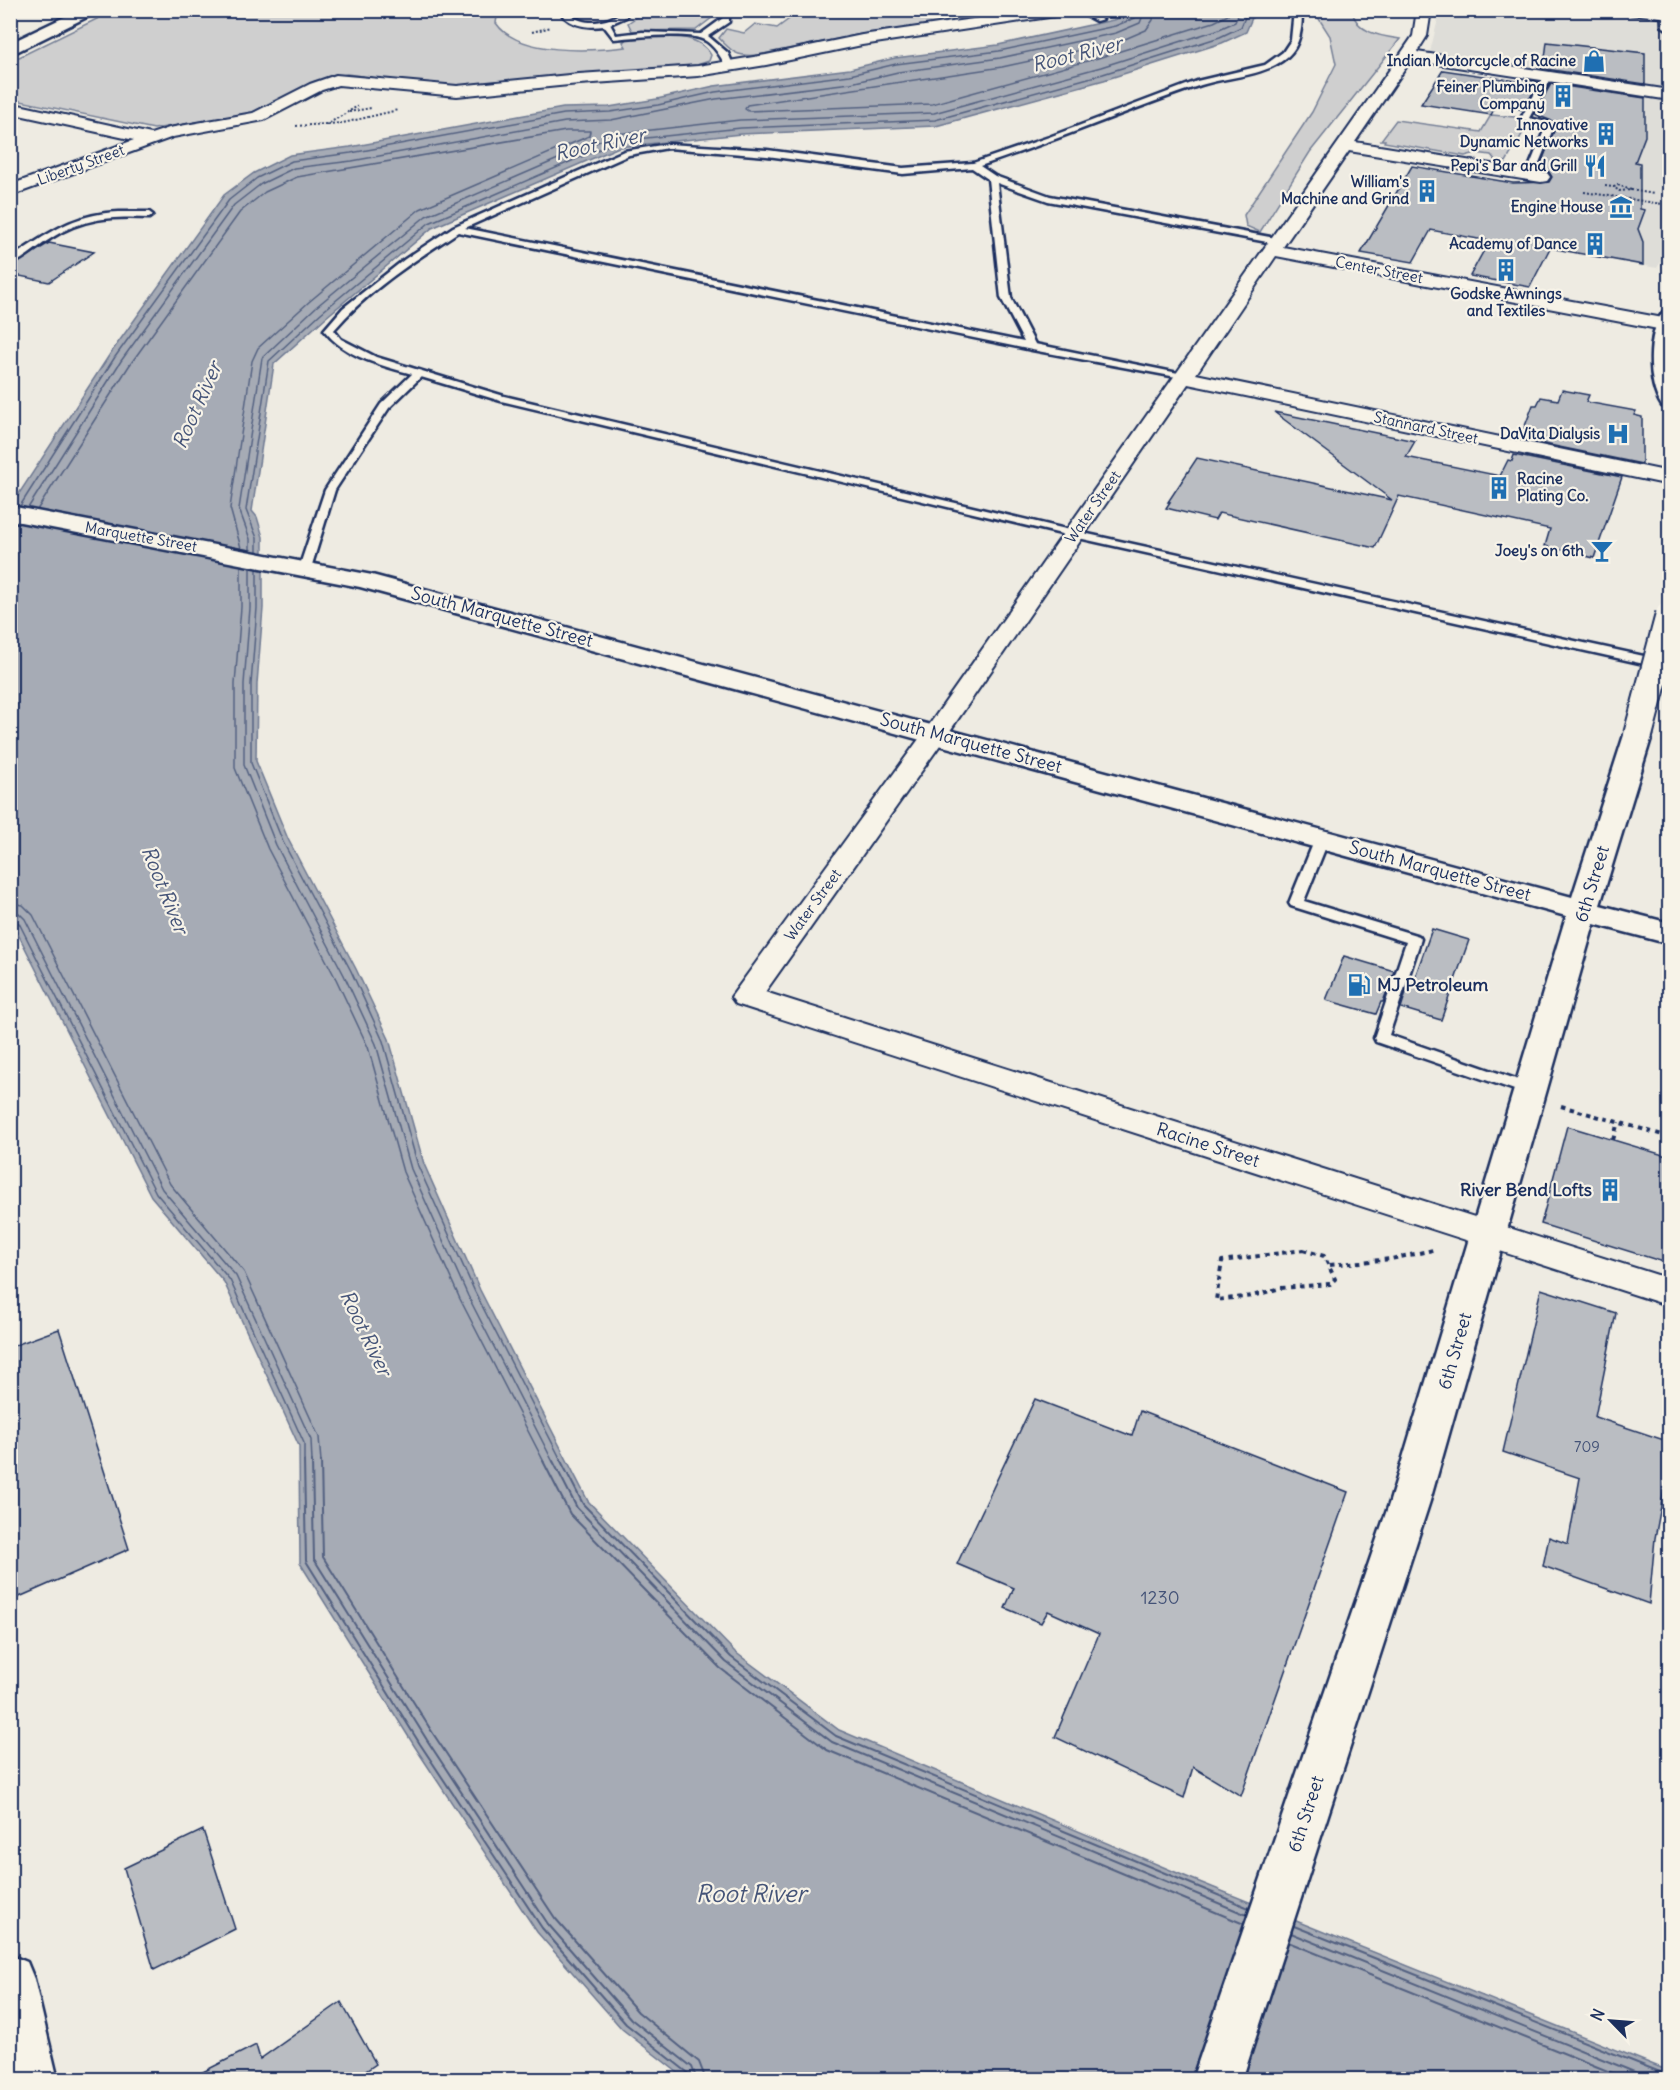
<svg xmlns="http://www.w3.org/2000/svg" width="1680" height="2090" font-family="Delius,sans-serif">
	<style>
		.built { fill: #deddd8 }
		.green { fill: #cfcfcf; stroke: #757f96; stroke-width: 1.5 }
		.water { fill: #a6abb5; stroke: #6e7992; stroke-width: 1.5 }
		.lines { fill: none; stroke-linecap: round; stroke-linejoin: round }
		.shore-far1 { stroke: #536181; stroke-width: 1.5 }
		.shore { stroke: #536181; stroke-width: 2 }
		.building { fill: #babdc2; stroke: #1b2f5e; stroke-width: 1.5 }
		.lane-casing { stroke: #1b2f5e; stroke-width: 5 }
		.street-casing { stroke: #1b2f5e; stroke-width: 4 }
		.secondary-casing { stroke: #1b2f5e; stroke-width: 5 }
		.primary-casing { stroke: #1b2f5e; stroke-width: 5 }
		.path-far1 { stroke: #1b2f5e; stroke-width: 2; stroke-dasharray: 2 2; stroke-linecap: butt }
		.path { stroke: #1b2f5e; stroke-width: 4; stroke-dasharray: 4.5 4.5; stroke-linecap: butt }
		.lane { fill: #f7f3e8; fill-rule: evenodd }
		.street { fill: #f7f3e8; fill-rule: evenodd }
		.secondary { fill: #f7f3e8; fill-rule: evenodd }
		.primary { fill: #f7f3e8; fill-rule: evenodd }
		.secondary-bridge-casing { stroke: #1b2f5e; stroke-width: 32; stroke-linecap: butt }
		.secondary-bridge { stroke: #f7f3e8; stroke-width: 28 }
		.labels { text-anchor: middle; stroke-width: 4.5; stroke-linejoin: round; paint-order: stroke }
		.far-poi-label { font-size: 15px; font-weight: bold; fill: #1b2f5e; stroke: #f7f3e8; text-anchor: end }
		.far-street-label { font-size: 15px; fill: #1b2f5e; stroke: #f7f3e8 }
		.number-label { font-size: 15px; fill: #435277 }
		.street-label { font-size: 18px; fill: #1b2f5e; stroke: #f7f3e8 }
		.poi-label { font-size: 18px; font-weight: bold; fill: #1b2f5e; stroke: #f7f3e8; text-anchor: start }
		.near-number-label { font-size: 18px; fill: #435277 }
		.water-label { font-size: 20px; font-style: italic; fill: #455478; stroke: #f7f3e8 }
		.near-water-label { font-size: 24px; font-style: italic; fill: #455478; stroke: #f7f3e8 }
	</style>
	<rect width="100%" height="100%" fill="#eeebe2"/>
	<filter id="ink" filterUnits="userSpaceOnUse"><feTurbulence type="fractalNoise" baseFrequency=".0167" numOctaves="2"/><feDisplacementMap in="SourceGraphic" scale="12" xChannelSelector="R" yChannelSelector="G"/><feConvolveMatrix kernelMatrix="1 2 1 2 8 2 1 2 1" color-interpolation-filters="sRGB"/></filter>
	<g filter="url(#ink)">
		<path class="built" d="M1440 11H1669L1670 253 1665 255 1657 268 1539 247 1573 174 1540 168 1552 120 1535 116 1542 102 1538 101 1556 71 1430 52Z"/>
		<g class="green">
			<path d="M647 10 671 11 713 17 696 30 632 31 628 23Z"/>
			<path d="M113 11H498L496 23C518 56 592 51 626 47L623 42 629 37C653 36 698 30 711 55L709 61 697 65 568 75 483 85H430L347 74 315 81 258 112 154 129 11 99V61Z"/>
			<path d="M800 11H977L959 24 867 33 758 55C737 57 733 53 719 38L726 29 744 33 755 24 777 28Z"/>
			<path d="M1314 11H1352C1357 33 1380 36 1400 39L1310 152 1260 232 1246 226 1244 215 1312 112 1336 64 1330 36Z"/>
			<path d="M1491 115 1515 117 1528 124 1506 162 1496 161 1491 155 1476 153 1465 156 1384 142 1385 140H1381L1396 120 1481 132Z"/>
		</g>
		<path class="water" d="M1138 11H1255L1246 32 1222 43 1104 80 936 126 741 134 619 147 432 228 325 318 274 364 252 511 257 517 263 537V608L257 684 256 761 288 839 356 969 389 1039 424 1164 480 1290 588 1501 735 1652 839 1730 1187 1877 1669 2071V2079H686L622 2029 537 1932 415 1747 300 1563 299 1446 224 1282 151 1196 11 920 10 513 20 492 110 354 224 195 254 173 290 155 350 147 563 108 609 107 657 99 714 86 850 69 895 58 998 45 1113 20Z"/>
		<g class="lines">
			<g class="shore-far1">
				<path d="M1154 10 1153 20 1146 30 1118 42 1002 67 747 105 745 109 748 111 932 104 1098 58 1214 22 1228 15 1230 10"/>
				<path d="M20 506 115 357 229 200 257 178 292 161 351 153 564 114 610 112 658 105 715 92 850 75 896 64 999 51 1115 26 1135 18 1137 10"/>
				<path d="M28 508 121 361 234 205 261 184 294 168 352 161 565 122 611 120 716 99 851 83 898 72 1000 58 1116 33 1140 23 1145 10"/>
				<path d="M37 510 129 366 240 212 265 192 297 177 566 131H590L589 136 420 209 310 301 258 348 252 361 230 508 241 548"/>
				<path d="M250 550V539L239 509 262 358 316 307 426 216 616 134 740 120 934 113 1101 67 1217 30 1235 22 1240 10"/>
				<path d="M257 552V538L246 510 269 361 321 313 429 223 618 141 741 128 935 120 1103 74 1220 37 1241 27 1248 10"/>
				<path d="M241 566V607L235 684V768L268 849 336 979 368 1047 403 1172 460 1299 544 1462"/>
				<path d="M250 567V608L244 684V765L276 845 344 975 376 1044 411 1169 468 1296 553 1462"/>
				<path d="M257 569V608L251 684V763L283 842 351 971 383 1041 418 1166 475 1292 562 1462"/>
				<path d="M10 903 23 905 33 915 170 1184 244 1272 319 1437 321 1462"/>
				<path d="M10 912 19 913 25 919 162 1189 236 1276 311 1440 312 1462"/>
				<path d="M10 919 19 923 156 1193 230 1280 304 1443V1462"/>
			</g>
			<g class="shore">
				<path d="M304 1461 306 1561 420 1744 542 1928 626 2024 687 2072 689 2080"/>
				<path d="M312 1461 314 1559 427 1740 548 1924 631 2019 692 2067 697 2080"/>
				<path d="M321 1461 323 1557 434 1735 555 1918 638 2012 699 2062 706 2080"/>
				<path d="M543 1461 570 1514 720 1668 827 1750 1244 1924"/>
				<path d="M553 1461 577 1508 726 1662 832 1742 1247 1915"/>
				<path d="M561 1461 583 1504 731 1657 836 1736 1249 1908"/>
				<path d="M1294 1926 1670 2076"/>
				<path d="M1291 1933 1654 2080"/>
				<path d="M1288 1942 1630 2080"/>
			</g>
		</g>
		<g class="building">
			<path d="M1547 42 1645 53V84L1539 68 1545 58Z"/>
			<path d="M1443 70 1530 83 1531 81 1539 82 1523 110 1498 102 1491 115 1421 104Z"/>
			<path d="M1551 84 1645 98V136L1635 162 1640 163V209L1645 210 1638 229 1643 242V265L1550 248 1530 287 1470 276 1489 241 1431 230 1413 262 1361 253 1412 166 1513 183 1549 182 1552 177 1549 172 1539 169 1557 123 1534 114Z"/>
			<path d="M49 243 94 252 49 282 10 274V267Z"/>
			<path d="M1562 390 1589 395 1586 402 1636 411 1634 415 1642 417V464L1520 439 1533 405H1537L1541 397 1558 400Z"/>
			<path d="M1274 412 1415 441 1406 457 1500 476 1508 460 1512 461 1514 455 1622 477 1594 558 1545 546 1550 529 1399 496 1375 548 1219 513 1215 520 1166 508 1170 502H1168L1197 458 1392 500Z"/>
			<path d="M1432 929 1469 940 1441 1020 1401 1008 1411 976 1415 977Z"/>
			<path d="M1344 956 1394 971 1383 1002H1381L1376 1014 1326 1000Z"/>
			<path d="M1567 1126 1670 1157V1264L1541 1224Z"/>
			<path d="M1541 1289 1616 1313 1595 1417 1670 1442V1458L1655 1538 1649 1604 1543 1566 1549 1537 1568 1544 1580 1478 1503 1452Z"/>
			<path d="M59 1329 129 1549 10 1601V1347Z"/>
			<path d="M1035 1399 1132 1436 1140 1411 1348 1492 1241 1796 1193 1767 1184 1798 1055 1737 1099 1634 1048 1611 1041 1623 1005 1608 1014 1588 957 1564Z"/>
			<path d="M203 1830 235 1929 154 1970 124 1868Z"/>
			<path d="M341 2002 376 2064 354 2079H189L256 2045 260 2059Z"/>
		</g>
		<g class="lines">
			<g class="lane-casing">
				<g id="lane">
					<path d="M566 10H573L571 15C585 26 605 23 619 14V10H627L626 17 610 24 616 35 642 32 701 34 723 18H729V22L708 36 728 53 734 67 727 69C722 58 712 41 699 38 680 33 635 37 614 39L604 26C589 28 575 27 563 16Z"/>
					<path d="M1075 10H1085L1103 19 1096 21Z"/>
					<path d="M1294 10H1302C1302 27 1301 45 1287 57 1264 77 1229 76 1201 85 1127 110 1055 141 980 166L995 176 1050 196 1281 239V243L1278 244 1048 201 997 183 1011 298 1035 344 1183 374 1187 375V379L1032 350 458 232C414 261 368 290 334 330L341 339 376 357 504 396 1074 531 1662 660 1668 664 1666 667 1662 668 1074 537 501 401 421 377 389 408 335 490 311 568 305 571 299 568 325 490 381 404 412 374C381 365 344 357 324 330L343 308 405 259 453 227 624 151 668 144 767 150 903 168 973 163 1049 137 1197 81 1265 65 1283 52 1291 40ZM668 148 767 156 903 174 972 168 988 179 1001 298 1024 342 465 228 629 155Z"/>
					<path d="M1548 75 1552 77 1529 118 1555 124 1534 175 1530 178 1526 175 1546 126 1520 120 1544 77Z"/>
					<path d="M119 212H149L153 215 149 218C113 216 81 218 50 239 37 247 25 259 10 265V258C49 234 71 214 119 212Z"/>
					<path d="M1322 835 1329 839 1304 901 1419 936 1421 939 1389 1035 1536 1086 1539 1090 1536 1094H1526L1376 1042 1374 1038 1406 942 1291 906 1289 903 1315 839Z"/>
				</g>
			</g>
			<g class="street-casing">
				<g id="street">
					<path d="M1035 10H1076L1069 14 862 45 766 65 698 76 579 84 457 96 338 85 322 90 264 120 173 137 10 196V185L134 140 10 113V103L151 134 169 128 253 113 310 84 336 75 457 86 579 74 698 66 766 55 862 35Z"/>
					<path d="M1417 10H1431L1427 36 1417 52 1670 90V100L1411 60 1355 142 1541 172 1547 173 1550 177 1547 181 1541 182 1349 151 1283 247 1663 318 1670 320V328L1663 330 1276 256 1196 374 1670 472V485L1188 384 945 738 765 992 1670 1279V1306L736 1004 731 997 927 728 1402 52 1413 36Z"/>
					<path d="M1624 10H1670V18L1631 14Z"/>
				</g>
			</g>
			<g class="secondary-casing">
				<g id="secondary">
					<path d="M1670 310V408L1662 406C1647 384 1647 333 1663 312Z"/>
					<path d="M10 506 372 575 1572 897 1624 735 1628 729 1638 727 1648 729 1652 735 1600 905 1670 923V944L1594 924 1430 1501 1242 2080H1192L1390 1501 1566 916 360 587 10 520Z"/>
					<path d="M10 1955 27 1962 34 1979 58 2080H10Z"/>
				</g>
			</g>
			<g class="primary-casing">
				<g id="primary">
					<path d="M79 10H101L10 55V43Z"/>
					<path d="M1661 10H1670V31L1662 26Z"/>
				</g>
			</g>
			<g class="path-far1">
				<path d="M332 10 352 13 376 10"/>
				<path d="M532 32 551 27"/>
				<path d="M349 112 371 108"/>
				<path d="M326 125 358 106"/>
				<path d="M296 126 343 123 398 110"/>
				<path d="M1618 185 1631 190 1619 191 1614 187Z"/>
				<path d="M1605 186 1614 187"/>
				<path d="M1631 190 1654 194"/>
				<path d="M1584 192 1662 204"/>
			</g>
			<g class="path">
				<path d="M1561 1106 1670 1137"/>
				<path d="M1613 1140 1618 1122"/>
				<path d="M1303 1250 1324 1256 1335 1279 1330 1284 1281 1288 1252 1296 1216 1300 1222 1261Z"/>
				<path d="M1330 1265 1391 1259 1433 1250"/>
			</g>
			<use href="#lane" class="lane"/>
			<use href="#street" class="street"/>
			<use href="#secondary" class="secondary"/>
			<use href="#primary" class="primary"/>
			<g class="secondary-bridge-casing">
				<path id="secondary-bridge" d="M1638 735 1670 615"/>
			</g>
			<use href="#secondary-bridge" class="secondary-bridge"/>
		</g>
	</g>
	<defs>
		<g id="shop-bare" transform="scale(1.8)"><path d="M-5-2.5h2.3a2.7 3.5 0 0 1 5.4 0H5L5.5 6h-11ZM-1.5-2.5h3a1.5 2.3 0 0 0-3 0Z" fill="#1f6fb2" stroke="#f7f3e8" stroke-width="2.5" paint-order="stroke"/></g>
		<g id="building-bare" transform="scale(1.8)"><path d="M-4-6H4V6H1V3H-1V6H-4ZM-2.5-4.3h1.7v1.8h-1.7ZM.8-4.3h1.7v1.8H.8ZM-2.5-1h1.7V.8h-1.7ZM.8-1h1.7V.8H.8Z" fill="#1f6fb2" stroke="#f7f3e8" stroke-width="2.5" paint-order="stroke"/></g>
		<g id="restaurant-bare" transform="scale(1.8)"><path d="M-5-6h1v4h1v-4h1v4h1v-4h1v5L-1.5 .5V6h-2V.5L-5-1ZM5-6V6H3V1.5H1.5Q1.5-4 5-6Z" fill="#1f6fb2" stroke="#f7f3e8" stroke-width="2.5" paint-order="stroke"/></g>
		<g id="museum-bare" transform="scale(1.8)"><path d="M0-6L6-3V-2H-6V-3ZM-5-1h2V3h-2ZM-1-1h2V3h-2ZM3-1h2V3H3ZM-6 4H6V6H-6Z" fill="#1f6fb2" stroke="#f7f3e8" stroke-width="2.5" paint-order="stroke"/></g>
		<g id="hospital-bare" transform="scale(1.8)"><path d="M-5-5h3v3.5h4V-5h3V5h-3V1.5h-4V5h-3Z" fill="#1f6fb2" stroke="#f7f3e8" stroke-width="2.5" paint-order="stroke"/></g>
		<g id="bar-bare" transform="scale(1.8)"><path d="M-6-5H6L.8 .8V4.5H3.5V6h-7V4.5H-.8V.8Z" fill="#1f6fb2" stroke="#f7f3e8" stroke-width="2.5" paint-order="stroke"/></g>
		<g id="fuel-bare" transform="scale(1.8)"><path d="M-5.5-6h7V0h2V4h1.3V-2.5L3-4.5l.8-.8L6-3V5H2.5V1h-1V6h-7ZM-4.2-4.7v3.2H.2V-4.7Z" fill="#1f6fb2" stroke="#f7f3e8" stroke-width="2.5" paint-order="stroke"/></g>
	</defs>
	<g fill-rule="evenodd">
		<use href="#shop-bare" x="1594" y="61"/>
		<use href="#building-bare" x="1563" y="96"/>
		<use href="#building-bare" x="1606" y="134"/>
		<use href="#restaurant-bare" x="1595" y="166"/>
		<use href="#building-bare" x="1427" y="191"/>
		<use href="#museum-bare" x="1621" y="207"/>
		<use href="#building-bare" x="1595" y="244"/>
		<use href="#building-bare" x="1506" y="270"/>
		<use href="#hospital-bare" x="1618" y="434"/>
		<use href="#building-bare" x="1499" y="488"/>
		<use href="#bar-bare" x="1602" y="551"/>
		<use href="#fuel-bare" x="1359" y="985"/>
		<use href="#building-bare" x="1610" y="1190"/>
	</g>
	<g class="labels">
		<g class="far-poi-label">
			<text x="1576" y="66">Indian Motorcycle of Racine</text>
			<text x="1545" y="92">Feiner Plumbing<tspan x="1545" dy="17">Company</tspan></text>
			<text x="1588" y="130">Innovative<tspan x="1588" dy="17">Dynamic Networks</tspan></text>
			<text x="1577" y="171">Pepi's Bar and Grill</text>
			<text x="1409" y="187">William's<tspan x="1409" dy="17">Machine and Grind</tspan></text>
			<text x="1603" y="212">Engine House</text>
			<text x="1577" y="249">Academy of Dance</text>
			<text x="1506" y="299" text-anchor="middle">Godske Awnings<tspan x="1506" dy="17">and Textiles</tspan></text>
			<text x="1600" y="439">DaVita Dialysis</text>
			<text x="1517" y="484" text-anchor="start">Racine<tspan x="1517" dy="17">Plating Co.</tspan></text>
			<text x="1584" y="556">Joey's on 6th</text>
		</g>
		<g class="far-street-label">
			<text transform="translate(81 165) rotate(-20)" y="5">Liberty Street</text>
			<text transform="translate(1379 270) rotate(11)" y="5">Center Street</text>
			<text transform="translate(1426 428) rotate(12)" y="5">Stannard Street</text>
			<text transform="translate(1093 507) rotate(-55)" y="5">Water Street</text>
			<text transform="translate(141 537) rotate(10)" y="5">Marquette Street</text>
			<text transform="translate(813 905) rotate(-54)" y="5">Water Street</text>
		</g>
		<g class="number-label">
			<text x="1587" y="1452">709</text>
		</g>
		<g class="street-label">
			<text transform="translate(502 617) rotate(15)" y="6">South Marquette Street</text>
			<text transform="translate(971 743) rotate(15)" y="6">South Marquette Street</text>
			<text transform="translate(1440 871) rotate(15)" y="6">South Marquette Street</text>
			<text transform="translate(1592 884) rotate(-73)" y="6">6th Street</text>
			<text transform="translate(1208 1145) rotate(18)" y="6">Racine Street</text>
			<text transform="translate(1455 1351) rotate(-74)" y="6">6th Street</text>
			<text transform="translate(1306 1814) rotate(-72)" y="6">6th Street</text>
		</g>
		<g class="poi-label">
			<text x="1377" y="991">MJ Petroleum</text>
			<text x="1592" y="1196" text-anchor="end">River Bend Lofts</text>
		</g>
		<g class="near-number-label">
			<text x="1160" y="1604">1230</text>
		</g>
		<g class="water-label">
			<text transform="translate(1077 54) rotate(-14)" y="7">Root River</text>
			<text transform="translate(600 144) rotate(-12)" y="7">Root River</text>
			<text transform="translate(197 405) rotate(-66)" y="7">Root River</text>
			<text transform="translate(165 890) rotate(68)" y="7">Root River</text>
			<text transform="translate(366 1333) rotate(64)" y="7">Root River</text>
		</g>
		<g class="near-water-label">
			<text x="751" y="1902">Root River</text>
		</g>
	</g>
	<rect width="1680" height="2090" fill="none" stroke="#f7f3e8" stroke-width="36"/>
	<rect x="18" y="18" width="1644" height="2054" fill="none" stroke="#1b2f5e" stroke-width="2" filter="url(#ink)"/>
	<g transform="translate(1611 2021) rotate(295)" stroke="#f7f3e8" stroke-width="4.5" paint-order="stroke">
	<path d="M0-4.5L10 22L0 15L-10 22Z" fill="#1b2f5e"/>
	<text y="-9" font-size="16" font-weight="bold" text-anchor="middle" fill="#1b2f5e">N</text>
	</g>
</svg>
